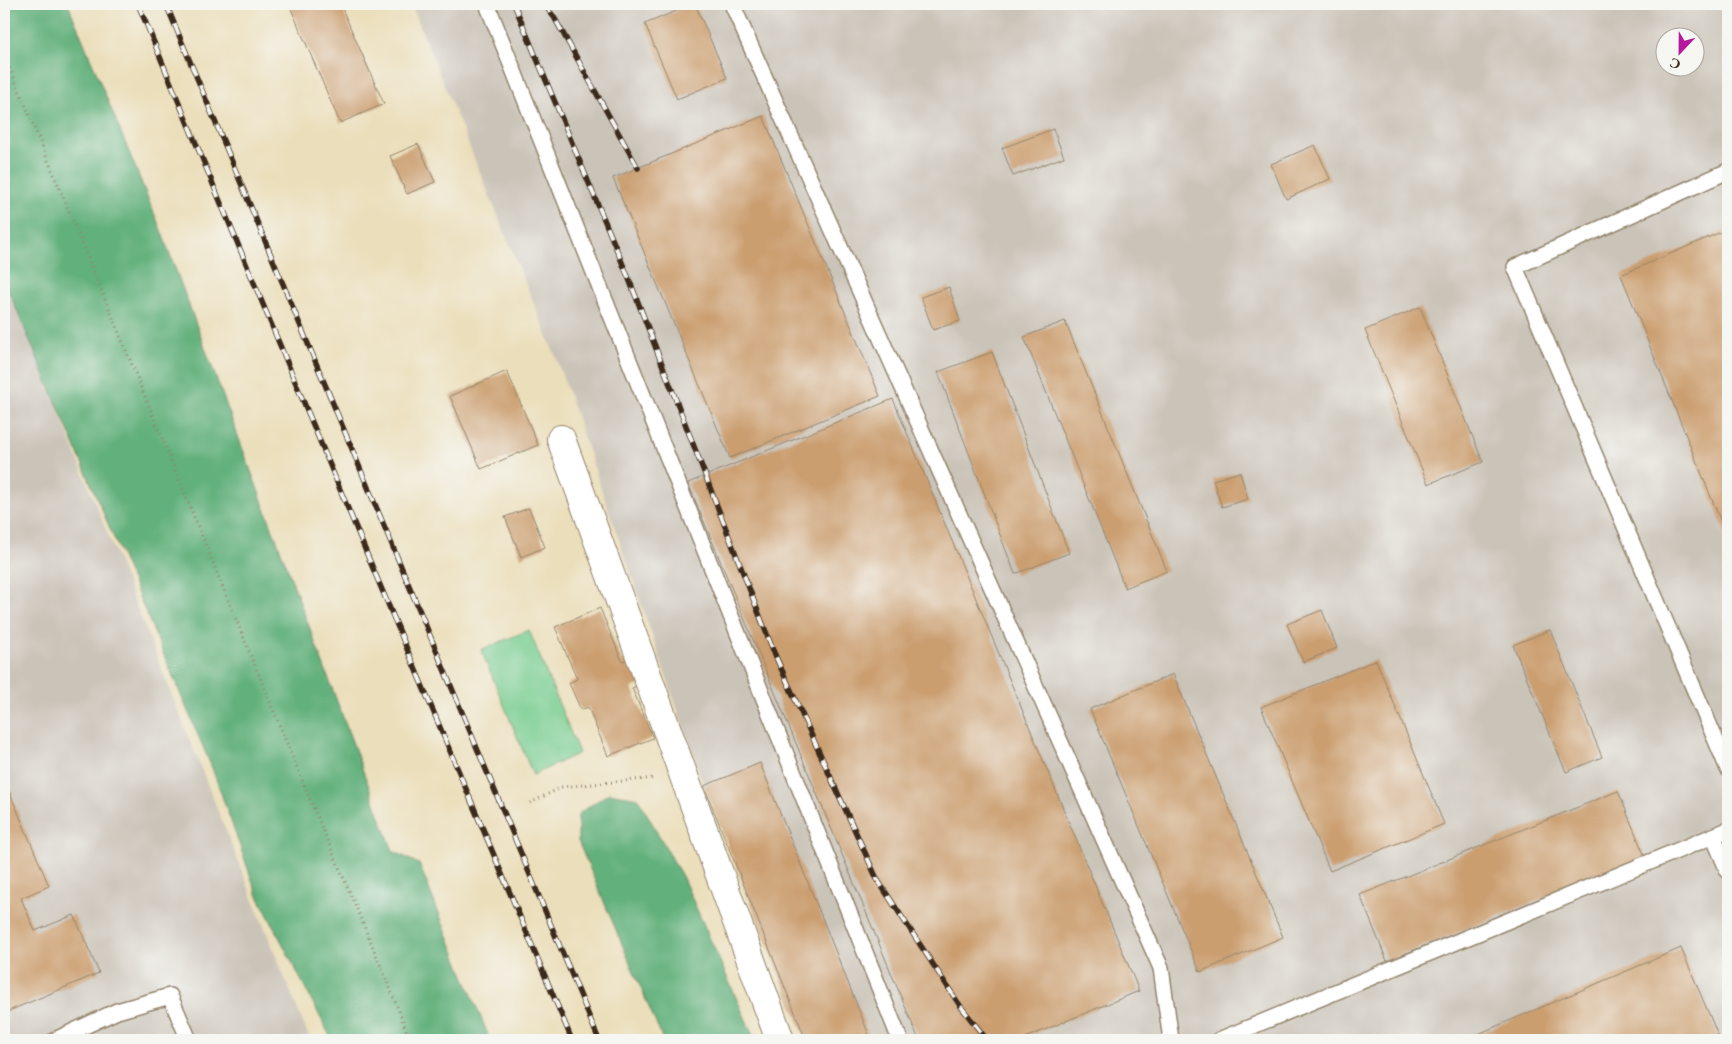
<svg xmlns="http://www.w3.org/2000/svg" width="1732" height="1044" font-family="'EB Garamond',serif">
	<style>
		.industrial { fill: #cac3b8; fill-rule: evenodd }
		.green { fill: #79cd91; stroke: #5a7c58 }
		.forest { fill: #62b07b; stroke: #4e6d4c }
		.building { fill: #cb9e6f }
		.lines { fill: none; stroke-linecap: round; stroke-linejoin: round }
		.lane-casing { stroke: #93846c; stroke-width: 18 }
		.street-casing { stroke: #93846c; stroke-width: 30 }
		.path { stroke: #93846c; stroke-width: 3; stroke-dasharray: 1 4; stroke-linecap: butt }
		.lane { stroke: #fff; stroke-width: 15 }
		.street { stroke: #fff; stroke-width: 28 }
		.rail-casing { stroke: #3b2a1e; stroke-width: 5.5 }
		.rail { stroke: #f6f6f2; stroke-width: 4; stroke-dasharray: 11; stroke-linecap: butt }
	</style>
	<rect width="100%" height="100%" fill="#f6f6f2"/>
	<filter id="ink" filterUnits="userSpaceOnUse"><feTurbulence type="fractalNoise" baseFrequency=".02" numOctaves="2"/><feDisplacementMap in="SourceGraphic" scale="10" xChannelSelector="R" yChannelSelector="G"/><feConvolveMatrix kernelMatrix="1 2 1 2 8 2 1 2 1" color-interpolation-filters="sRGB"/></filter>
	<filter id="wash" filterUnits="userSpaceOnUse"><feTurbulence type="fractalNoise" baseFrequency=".0096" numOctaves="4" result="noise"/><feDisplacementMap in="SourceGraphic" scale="20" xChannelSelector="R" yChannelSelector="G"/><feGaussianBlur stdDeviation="1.12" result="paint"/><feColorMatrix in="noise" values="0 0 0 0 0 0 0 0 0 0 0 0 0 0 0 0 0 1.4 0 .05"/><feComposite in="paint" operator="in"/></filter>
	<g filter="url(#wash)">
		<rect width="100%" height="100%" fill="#ebdeba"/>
		<g class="industrial">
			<path d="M411 4H1728V1040H806L704 786 557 360ZM1664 38H1694V68H1664Z"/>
			<path d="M4 274 265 929 310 1040H4Z"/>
		</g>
		<path class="green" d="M529 630 579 753 533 775 481 650Z"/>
		<g class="forest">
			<path d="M4 4H68L159 225 393 851 419 864 490 1040H332L257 894 212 768 4 280Z"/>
			<path d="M609 793 638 798 683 878 755 1040H663L578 841V814Z"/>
		</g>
		<g id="blocks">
			<g class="building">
				<path d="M289 4H340L384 104 340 123Z"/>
				<path d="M693 4H695L727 78 677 99 645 24Z"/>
				<path d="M763 116 880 396 730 458 613 178Z"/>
				<path d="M1053 129 1064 157 1013 176 1002 148Z"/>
				<path d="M418 144 435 182 407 194 390 156Z"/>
				<path d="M1315 145 1330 179 1286 199 1271 164Z"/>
				<path d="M1728 229V539L1621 275Z"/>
				<path d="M949 287 960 321 933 330 921 297Z"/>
				<path d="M1420 307 1483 462 1428 484 1365 330Z"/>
				<path d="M1065 321 1167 571 1125 588 1024 337Z"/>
				<path d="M992 352 1069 553 1015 574 938 372Z"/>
				<path d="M507 371 538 445 481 469 450 396Z"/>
				<path d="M893 399 1139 991 1020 1040H919L688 483Z"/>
				<path d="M1240 472 1248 499 1222 507 1213 480Z"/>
				<path d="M529 508 545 547 521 557 505 517Z"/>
				<path d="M600 608 622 661 630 659 641 684 632 688 653 738 608 756 588 707 581 710 569 683 577 679 555 627Z"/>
				<path d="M1322 610 1337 648 1303 662 1287 624Z"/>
				<path d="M1550 630 1602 757 1566 772 1513 645Z"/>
				<path d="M1376 660 1444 824 1330 871 1261 707Z"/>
				<path d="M1173 674 1283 937 1200 972 1090 709Z"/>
				<path d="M760 763 871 1040H806L704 786Z"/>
				<path d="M4 779 49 886 21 898 35 931 74 915 99 973 4 1013Z"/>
				<path d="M1618 791 1645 857 1387 961 1360 895Z"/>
				<path d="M1681 948 1720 1040H1464Z"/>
			</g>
		</g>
	</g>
	<g filter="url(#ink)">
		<use href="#blocks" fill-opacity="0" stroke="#93846c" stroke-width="1"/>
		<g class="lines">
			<g class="lane-casing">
				<g id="lane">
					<path d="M487 4 900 1040"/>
					<path d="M732 4 1161 968 1171 1040"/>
					<path d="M1728 171 1515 267 1728 769"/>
					<path d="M1713 836 1728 830"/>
					<path d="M55 1040 117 1011 170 996 189 1040"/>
					<path d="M1219 1040 1713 836 1728 871"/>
				</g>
			</g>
			<g class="street-casing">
				<path id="street" d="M561 439 780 1040"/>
			</g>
			<g class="path">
				<path d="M4 54C102 290 198 527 295 763 333 856 375 947 410 1040"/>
				<path d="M530 803 562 787 655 778"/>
			</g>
			<use href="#lane" class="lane"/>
			<use href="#street" class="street"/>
			<g class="rail-casing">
				<g id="rail">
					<path d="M138 4 369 559 572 1040"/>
					<path d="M166 4 599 1040"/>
					<path d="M514 4 629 279 775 655 877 879 959 1004 987 1040"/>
					<path d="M544 4 554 17 638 168"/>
				</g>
			</g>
			<use href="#rail" class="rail"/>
		</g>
	</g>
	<rect width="1732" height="1044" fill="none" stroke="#f6f6f2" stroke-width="20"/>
	<g transform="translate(1680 52) rotate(202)"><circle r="24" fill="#f6f6f2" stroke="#aba49d"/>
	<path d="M0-4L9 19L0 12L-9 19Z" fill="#b5179e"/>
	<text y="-8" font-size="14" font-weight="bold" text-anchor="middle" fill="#3b2a1e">С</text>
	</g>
</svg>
